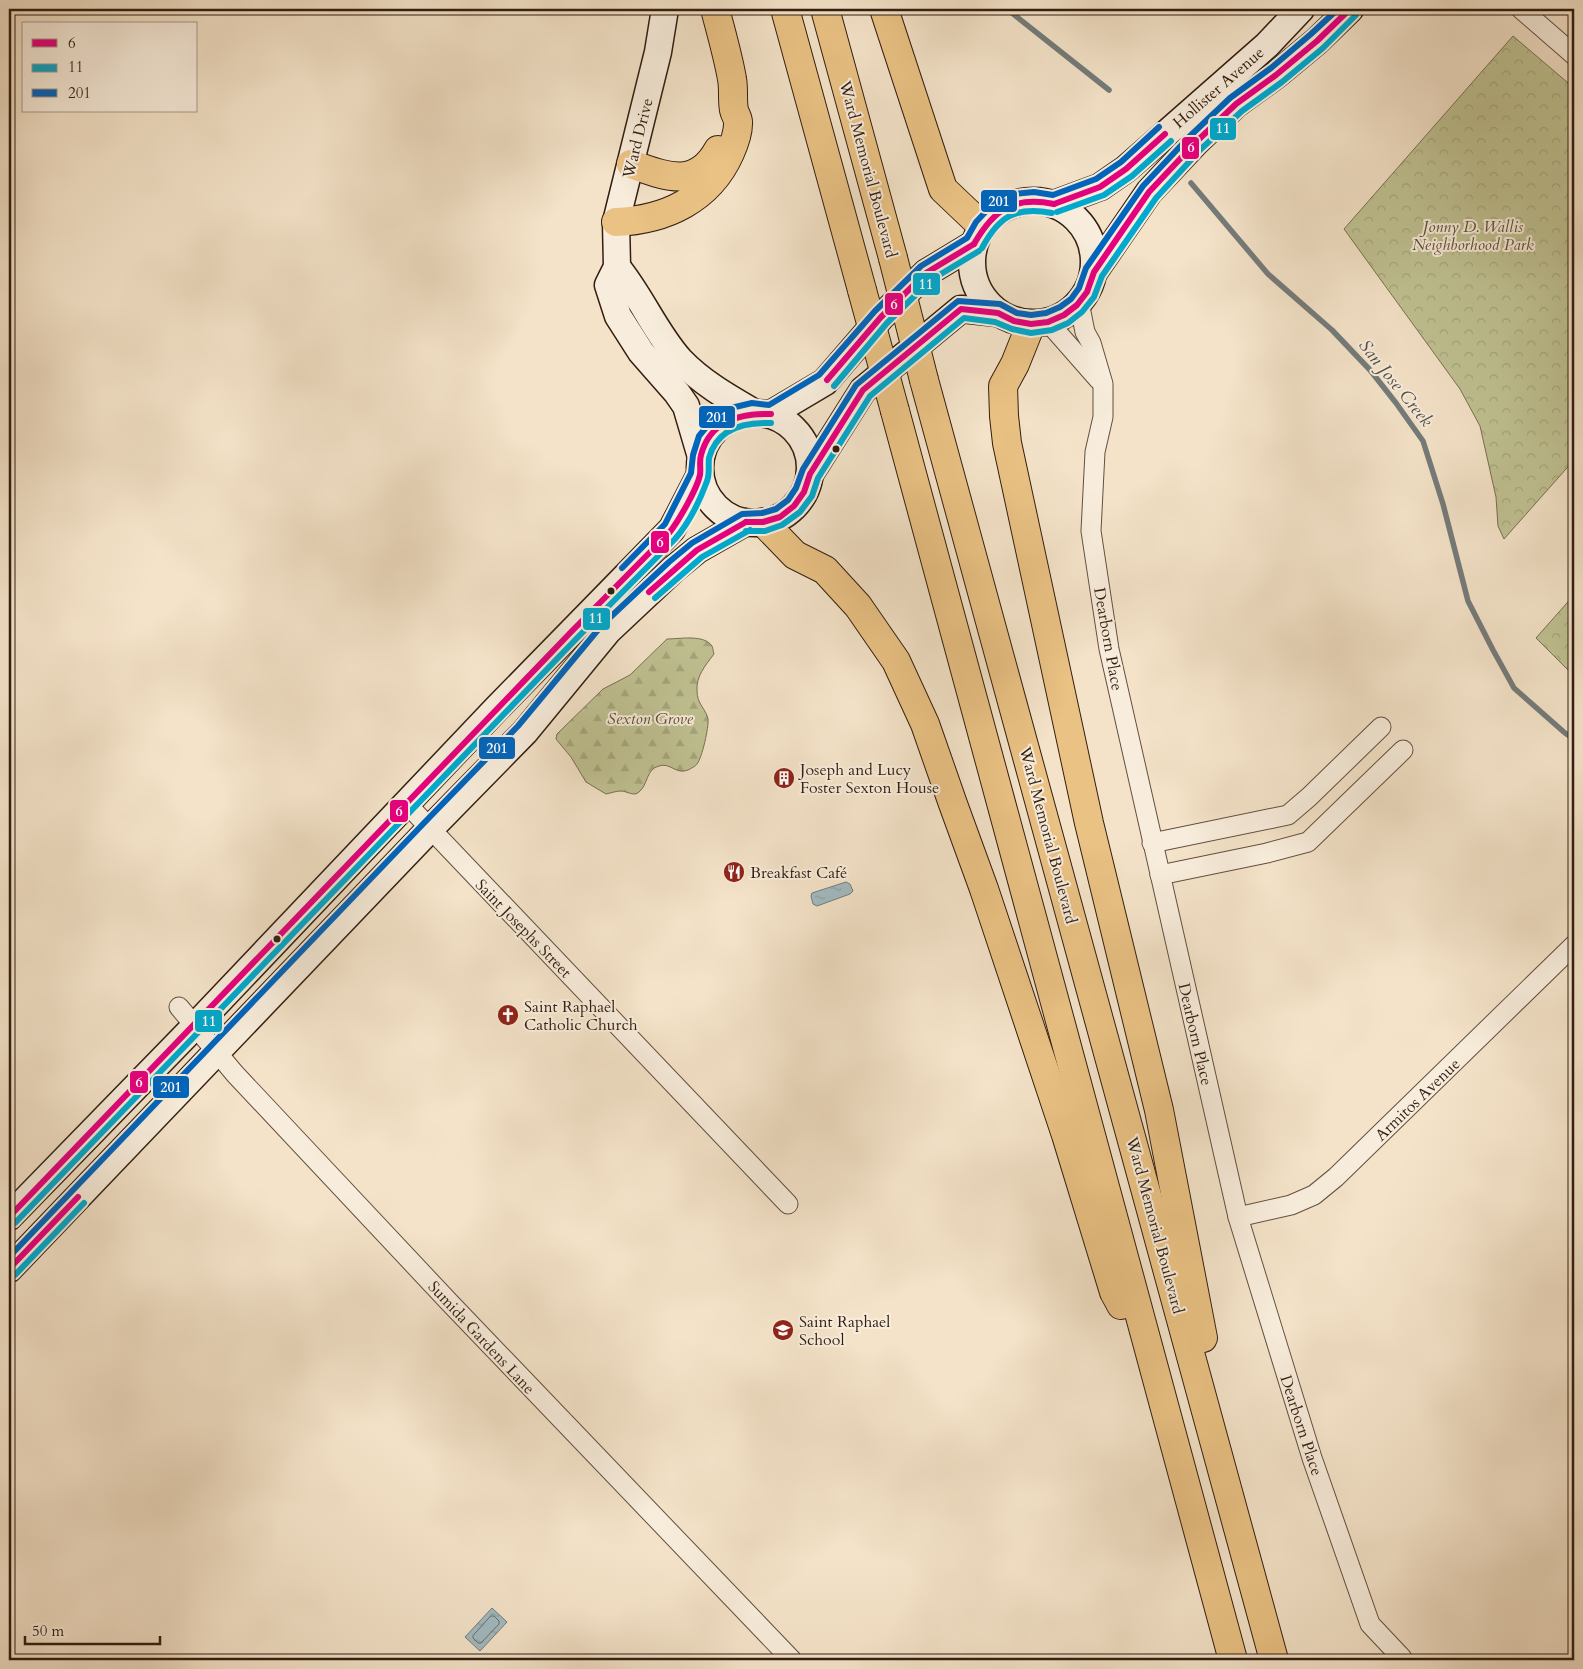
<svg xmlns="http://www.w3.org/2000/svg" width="1583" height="1669" font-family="Cardo,serif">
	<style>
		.forest { fill: url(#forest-firs); stroke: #797052 }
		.park { fill: url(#park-crowns); stroke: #797052 }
		.water { fill: url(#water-ripples); stroke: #757c7b }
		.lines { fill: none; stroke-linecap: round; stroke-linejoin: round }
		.shore { stroke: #6a6c69; stroke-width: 1 }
		.stream { stroke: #757c7b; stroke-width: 5.5 }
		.street-casing { stroke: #624f3f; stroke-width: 21 }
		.secondary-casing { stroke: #321e11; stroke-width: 29 }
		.highway-casing { stroke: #321e11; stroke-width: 30 }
		.street { stroke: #f8eddc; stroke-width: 19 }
		.secondary { stroke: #f8eddc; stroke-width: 26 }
		.highway { stroke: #eac284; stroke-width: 28 }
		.highway-bridge-casing { stroke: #321e11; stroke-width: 30; stroke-linecap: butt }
		.highway-bridge { stroke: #eac284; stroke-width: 28 }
		.bus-1-casing { stroke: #f8eddc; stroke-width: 10 }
		.bus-2-casing { stroke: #f8eddc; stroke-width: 10 }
		.bus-3-casing { stroke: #f8eddc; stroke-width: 10 }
		.bus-1 { stroke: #e5007d; stroke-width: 6 }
		.bus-2 { stroke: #00a9ce; stroke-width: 6 }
		.bus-3 { stroke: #0065bd; stroke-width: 6 }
		.bus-dot { fill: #321e11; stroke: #f8eddc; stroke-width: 2 }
		.labels { text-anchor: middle; stroke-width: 4; stroke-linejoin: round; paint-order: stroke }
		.street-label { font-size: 16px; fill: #321e11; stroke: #f8eddc }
		.park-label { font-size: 16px; font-style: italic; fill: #5d4f38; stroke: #f8eddc }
		.poi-label { font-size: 16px; fill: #321e11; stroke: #f8eddc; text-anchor: start }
		.water-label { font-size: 18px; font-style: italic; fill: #544d46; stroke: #f8eddc }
		.line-badge { stroke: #f8eddc; stroke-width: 2 }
		.badge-label { font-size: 14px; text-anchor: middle; font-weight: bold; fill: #fff }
	</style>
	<defs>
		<pattern id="forest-firs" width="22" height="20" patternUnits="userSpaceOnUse" patternTransform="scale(1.25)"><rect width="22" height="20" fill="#c0c293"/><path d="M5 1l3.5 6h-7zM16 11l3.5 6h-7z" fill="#a5a67e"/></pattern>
		<pattern id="park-crowns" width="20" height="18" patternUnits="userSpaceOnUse" patternTransform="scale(1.25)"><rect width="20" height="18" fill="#c0c293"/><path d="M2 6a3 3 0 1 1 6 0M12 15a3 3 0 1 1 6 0" fill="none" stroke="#a5a67e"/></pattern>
		<pattern id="water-ripples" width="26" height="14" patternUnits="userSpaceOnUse" patternTransform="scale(1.25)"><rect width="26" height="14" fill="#a2bbc1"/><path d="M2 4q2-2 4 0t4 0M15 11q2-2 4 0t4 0" fill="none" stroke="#8ca0a5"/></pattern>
	</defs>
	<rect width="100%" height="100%" fill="#f4e3c9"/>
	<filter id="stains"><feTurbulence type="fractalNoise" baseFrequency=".004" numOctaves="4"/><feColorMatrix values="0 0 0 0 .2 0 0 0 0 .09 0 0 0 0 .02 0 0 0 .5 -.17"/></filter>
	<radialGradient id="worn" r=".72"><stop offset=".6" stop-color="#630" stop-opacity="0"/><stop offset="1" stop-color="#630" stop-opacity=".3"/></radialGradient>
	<path class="forest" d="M667 639C679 639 704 634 712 646 713 648 713 651 714 654 705 666 696 676 697 691 697 704 706 709 708 719 709 727 702 758 697 764 696 766 690 769 688 770 676 775 670 762 659 766 646 769 648 785 639 792 634 797 627 791 621 791 616 791 611 793 606 794L586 782 571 757 556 739 557 734 603 689 630 675Z"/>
	<g class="park">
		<path d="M1513 36 1574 88V460L1504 539 1498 526 1496 497 1480 426 1460 389 1344 229Z"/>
		<path d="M1574 595V676L1536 638Z"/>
	</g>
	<g class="water">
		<path d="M846 882 850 884 853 891 850 894 817 906 813 904 811 896 812 893Z"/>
		<path d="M492 1608 507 1622 480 1651 465 1637Z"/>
	</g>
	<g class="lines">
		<path class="shore" d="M491 1616H494L499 1621V1624L481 1643H478L473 1638V1636Z"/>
		<g class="stream">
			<path d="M1007 9 1109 90"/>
			<path d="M1191 183 1268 274 1332 330 1370 370 1396 403 1423 441 1443 504 1468 601 1493 650 1514 688 1565 733 1574 739"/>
		</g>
		<g class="street-casing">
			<g id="street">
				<path d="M1521 9 1574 55"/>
				<path d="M1079 302 1085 332 1091 343 1103 384V417L1095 452 1091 531 1109 649 1238 1217 1312 1458 1370 1624 1402 1658"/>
				<path d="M1048 322 1099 380"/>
				<path d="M406 803 788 1204"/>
				<path d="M1152 843 1288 815 1309 797 1381 727"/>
				<path d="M1160 875 1267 853 1308 842 1403 750"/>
				<path d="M179 1007 235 1074 450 1303 792 1660"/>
				<path d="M1238 1217 1291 1205 1314 1195 1336 1177 1574 945"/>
			</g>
		</g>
		<g class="secondary-casing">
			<g id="secondary">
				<path d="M665 9 658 52 616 222 617 267 608 285 618 316 641 352 677 393 686 406 701 457"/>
				<circle cx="1033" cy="262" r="61"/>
				<path d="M1054 204 1100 187 1126 169 1267 45 1301 9"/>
				<path d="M617 267C641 296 655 332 680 360 701 382 727 397 753 412"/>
				<path d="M1094 272 1149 192 1195 143 1236 104 1276 75 1317 41 1350 9"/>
				<circle cx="755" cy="468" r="55"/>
				<path d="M771 414 825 382 881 317 926 273 974 244"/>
				<path d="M810 474 863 390 961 309 998 313"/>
				<path d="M9 1217 195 1026 497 708 672 529 700 475"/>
				<path d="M9 1269 430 829 525 732 608 631 675 568 697 550 746 522"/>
			</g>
		</g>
		<g class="highway-casing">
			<g id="highway">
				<path d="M785 9 862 290"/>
				<path d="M825 9 893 258"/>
				<path d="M884 9 943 189 983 227"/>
				<path d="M631 164C665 176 696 190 718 150"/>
				<path d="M616 222C665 220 709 200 730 153 734 144 738 134 738 124 739 119 735 115 734 110 732 100 734 89 732 79 728 56 721 32 715 9"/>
				<path d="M1031 324 1015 364 1003 386 1004 416 1007 443 1089 823 1159 1110 1203 1338"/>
				<path d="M924 380 1274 1660"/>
				<path d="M895 411 1233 1660"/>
				<path d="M763 522 795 555 825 570 858 606 896 661 925 724 953 804 984 889 1066 1135 1114 1292 1121 1305"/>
			</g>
		</g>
		<use href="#street" class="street"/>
		<use href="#secondary" class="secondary"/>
		<use href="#highway" class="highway"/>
		<g class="highway-bridge-casing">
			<g id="highway-bridge">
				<path d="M893 258 924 380"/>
				<path d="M862 290 895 411"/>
			</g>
		</g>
		<use href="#highway-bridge" class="highway-bridge"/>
		<g class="bus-1-casing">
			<g id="bus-1">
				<path d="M1054 204 1100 187 1126 169 1165 134"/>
				<path d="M974 244C994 209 1014 196 1054 204"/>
				<path d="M827 380 881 317 926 273 974 244"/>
				<path d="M746 522H763L780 517 794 506 804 492 810 474 863 390 961 309 998 313 1014 321 1031 324 1048 322 1064 315 1077 305 1087 292 1094 272 1149 192 1195 143 1236 104 1276 75 1317 41 1350 9"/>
				<path d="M649 592 697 550 746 522"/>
				<path d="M9 1217 572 631 669 533C678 522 697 489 700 475 701 468 699 462 701 455 710 421 739 413 771 414"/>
				<path d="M9 1269 78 1197"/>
			</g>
		</g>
		<g class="bus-2-casing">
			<g id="bus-2">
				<path d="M1057 212 1104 195 1132 176 1171 141"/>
				<path d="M982 248C999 216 1016 206 1052 213"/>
				<path d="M834 386 887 323 931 280 979 251"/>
				<path d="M746 531H765L782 525 800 512 812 496 818 478 870 396 964 318 995 322 1012 329 1031 333 1052 330 1068 323 1082 312 1094 297 1102 276 1156 198 1201 149 1242 111 1282 82 1323 48 1356 15"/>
				<path d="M655 598 702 557 750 530"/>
				<path d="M15 1223 578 637 675 539C689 523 700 500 707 481 710 473 708 465 709 458 717 428 744 422 771 423"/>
				<path d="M15 1275 84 1203"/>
			</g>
		</g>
		<g class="bus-3-casing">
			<g id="bus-3">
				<path d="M622 568 665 524 691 473 693 455 699 436 712 420 731 408 752 403 769 405 819 375 875 311 921 266 967 238 976 222 992 205 1013 194 1034 192 1053 195 1096 179 1121 162 1159 127"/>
				<path d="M9 1257 424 823 518 726 602 625 669 562 692 543 742 514 762 513 776 509 788 500 796 488 803 469 856 385 958 301 1000 304 1017 313 1031 315 1046 313 1060 307 1071 299 1079 288 1086 268 1143 186 1189 137 1230 98 1271 68 1311 34 1338 9"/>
			</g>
		</g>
		<use href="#bus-1" class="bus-1"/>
		<use href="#bus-2" class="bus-2"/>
		<use href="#bus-3" class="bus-3"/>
	</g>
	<defs>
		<g id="building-disc" transform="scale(1.125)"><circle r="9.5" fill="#8f2418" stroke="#f8eddc"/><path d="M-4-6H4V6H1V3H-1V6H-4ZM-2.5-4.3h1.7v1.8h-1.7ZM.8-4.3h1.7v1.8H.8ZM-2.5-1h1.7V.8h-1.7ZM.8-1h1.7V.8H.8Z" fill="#fff"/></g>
		<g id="restaurant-disc" transform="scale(1.125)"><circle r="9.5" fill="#8f2418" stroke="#f8eddc"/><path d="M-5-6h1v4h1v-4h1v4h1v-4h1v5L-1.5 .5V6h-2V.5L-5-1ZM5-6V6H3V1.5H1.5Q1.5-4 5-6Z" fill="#fff"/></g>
		<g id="church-disc" transform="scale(1.125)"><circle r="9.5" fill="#8f2418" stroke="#f8eddc"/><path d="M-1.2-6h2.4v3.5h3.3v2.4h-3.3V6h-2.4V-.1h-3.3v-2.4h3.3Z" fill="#fff"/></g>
		<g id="school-disc" transform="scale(1.125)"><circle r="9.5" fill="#8f2418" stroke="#f8eddc"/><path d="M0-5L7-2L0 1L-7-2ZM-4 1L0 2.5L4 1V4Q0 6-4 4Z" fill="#fff"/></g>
	</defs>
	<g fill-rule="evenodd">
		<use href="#building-disc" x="784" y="778"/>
		<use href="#restaurant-disc" x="734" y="872"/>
		<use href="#church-disc" x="508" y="1015"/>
		<use href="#school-disc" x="783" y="1330"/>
	</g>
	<g class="bus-dot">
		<circle cx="836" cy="449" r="4.5"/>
		<circle cx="611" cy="591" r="4.5"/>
		<circle cx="277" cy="939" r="4.5"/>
	</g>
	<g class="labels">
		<g class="street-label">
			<text transform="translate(1218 87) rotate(-41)" y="6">Hollister Avenue</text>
			<text transform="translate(637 138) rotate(-76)" y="6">Ward Drive</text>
			<text transform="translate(869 169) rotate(75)" y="6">Ward Memorial Boulevard</text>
			<text transform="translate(1109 639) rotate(80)" y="6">Dearborn Place</text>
			<text transform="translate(1049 835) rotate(75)" y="6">Ward Memorial Boulevard</text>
			<text transform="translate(524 928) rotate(46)" y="6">Saint Josephs Street</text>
			<text transform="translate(1196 1034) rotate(77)" y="6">Dearborn Place</text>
			<text transform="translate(1417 1099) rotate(-44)" y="6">Armitos Avenue</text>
			<text transform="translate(1156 1225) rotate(75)" y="6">Ward Memorial Boulevard</text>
			<text transform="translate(482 1337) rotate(47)" y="6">Sumida Gardens Lane</text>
			<text transform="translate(1302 1425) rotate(72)" y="6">Dearborn Place</text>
		</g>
		<g class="park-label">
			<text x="1473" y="232">Jonny D. Wallis<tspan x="1473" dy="18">Neighborhood Park</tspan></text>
			<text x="650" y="724">Sexton Grove</text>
		</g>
		<g class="poi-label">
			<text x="800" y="775">Joseph and Lucy<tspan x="800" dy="18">Foster Sexton House</tspan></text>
			<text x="750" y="878">Breakfast Café</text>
			<text x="524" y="1012">Saint Raphael<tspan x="524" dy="18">Catholic Church</tspan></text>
			<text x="799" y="1327">Saint Raphael<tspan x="799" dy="18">School</tspan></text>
		</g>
		<g class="water-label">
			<text transform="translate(1396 383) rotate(51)" y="6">San Jose Creek</text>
		</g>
	</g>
	<g class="line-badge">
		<rect x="1209" y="117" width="28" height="24" rx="5" fill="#00a9ce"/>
		<rect x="1181" y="136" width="19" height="24" rx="5" fill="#e5007d"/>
		<rect x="980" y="189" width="38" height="24" rx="5" fill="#0065bd"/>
		<rect x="912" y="272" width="29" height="24" rx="5" fill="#00a9ce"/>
		<rect x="884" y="292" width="20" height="24" rx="5" fill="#e5007d"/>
		<rect x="698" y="405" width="38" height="24" rx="5" fill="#0065bd"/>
		<rect x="650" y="530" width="20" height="24" rx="5" fill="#e5007d"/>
		<rect x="582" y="607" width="29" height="24" rx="5" fill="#00a9ce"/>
		<rect x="478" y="736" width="38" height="24" rx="5" fill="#0065bd"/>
		<rect x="389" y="799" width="20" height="24" rx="5" fill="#e5007d"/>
		<rect x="194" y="1009" width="29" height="24" rx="5" fill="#00a9ce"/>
		<rect x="129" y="1070" width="20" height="24" rx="5" fill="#e5007d"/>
		<rect x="152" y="1075" width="38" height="24" rx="5" fill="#0065bd"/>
	</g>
	<g class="badge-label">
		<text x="1223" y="133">11</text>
		<text x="1191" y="152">6</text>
		<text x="999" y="206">201</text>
		<text x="926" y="289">11</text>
		<text x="894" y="309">6</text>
		<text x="717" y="422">201</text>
		<text x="660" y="547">6</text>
		<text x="596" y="623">11</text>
		<text x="497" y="753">201</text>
		<text x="399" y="816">6</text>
		<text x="209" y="1026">11</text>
		<text x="139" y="1087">6</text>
		<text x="171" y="1092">201</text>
	</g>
	<rect width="1583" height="1669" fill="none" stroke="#f4e3c9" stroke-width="30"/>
	<rect x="10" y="10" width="1563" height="1649" fill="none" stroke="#321e11" stroke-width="2.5"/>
	<rect x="15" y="15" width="1553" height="1639" fill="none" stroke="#321e11"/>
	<rect x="22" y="22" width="175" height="90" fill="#f8eddc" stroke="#a99a8b"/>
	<rect x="32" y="39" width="25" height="8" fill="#e5007d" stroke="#a99a8b"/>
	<text x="68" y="48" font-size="15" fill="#321e11">6</text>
	<rect x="32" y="64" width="25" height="8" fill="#00a9ce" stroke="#a99a8b"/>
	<text x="68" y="72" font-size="15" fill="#321e11">11</text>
	<rect x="32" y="89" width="25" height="8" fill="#0065bd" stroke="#a99a8b"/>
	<text x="68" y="98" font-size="15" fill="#321e11">201</text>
	<path d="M25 1636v8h135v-8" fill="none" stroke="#321e11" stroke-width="2.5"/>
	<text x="32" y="1636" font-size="15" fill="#321e11" stroke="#f8eddc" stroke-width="4" paint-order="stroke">50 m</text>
	<rect width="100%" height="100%" filter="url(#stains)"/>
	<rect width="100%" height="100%" fill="url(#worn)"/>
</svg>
